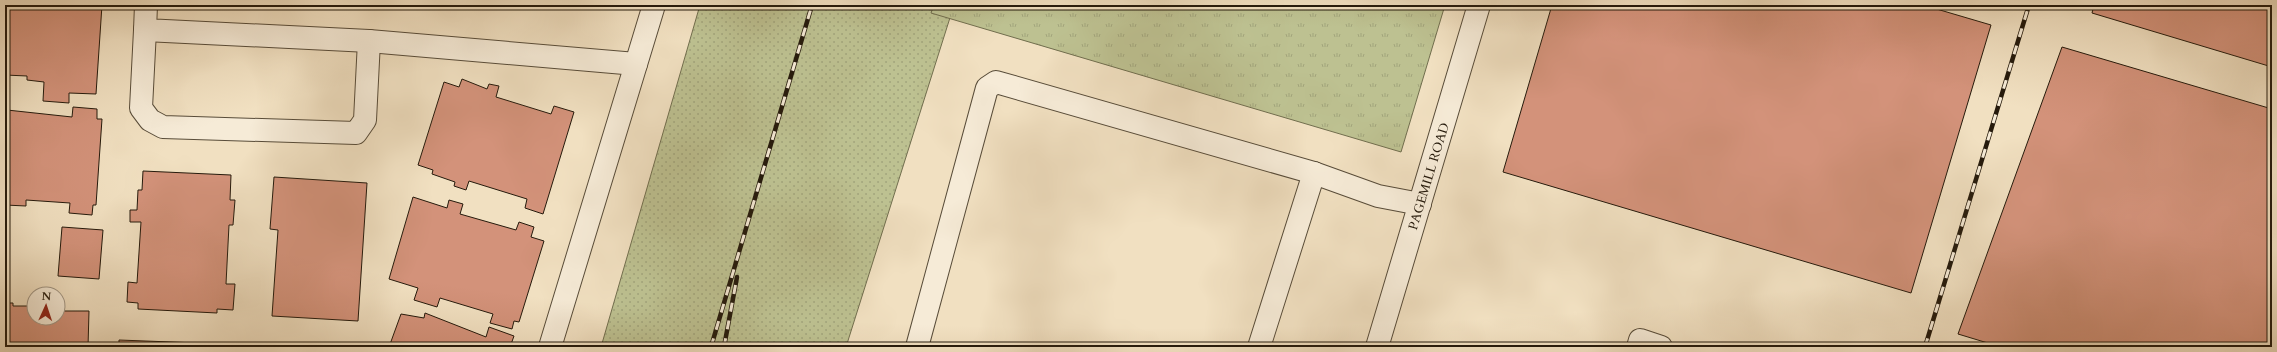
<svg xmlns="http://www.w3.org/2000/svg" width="2277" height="352" font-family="Cardo,serif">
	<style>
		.grass { fill: url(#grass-dots); stroke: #716e4e }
		.park { fill: url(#park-tufts); stroke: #716e4e }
		.building { fill: #d3927a; stroke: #251a0c }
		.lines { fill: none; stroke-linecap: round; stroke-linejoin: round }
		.minor-casing { stroke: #584c39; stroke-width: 24 }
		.minor { stroke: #f6ebd7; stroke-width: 22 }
		.rail-casing { stroke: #251a0c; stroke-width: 4.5 }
		.rail { stroke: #f6ebd7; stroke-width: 3; stroke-dasharray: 9; stroke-linecap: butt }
		.labels { text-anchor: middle; stroke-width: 4; stroke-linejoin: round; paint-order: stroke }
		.street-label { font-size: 13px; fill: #251a0c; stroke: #f6ebd7 }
	</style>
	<defs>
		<pattern id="grass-dots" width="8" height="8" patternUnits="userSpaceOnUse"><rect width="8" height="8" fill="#bdc191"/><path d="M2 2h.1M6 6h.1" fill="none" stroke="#a2a57c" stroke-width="1.8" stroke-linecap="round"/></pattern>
		<pattern id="park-tufts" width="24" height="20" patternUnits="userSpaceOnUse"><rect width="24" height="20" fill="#bdc191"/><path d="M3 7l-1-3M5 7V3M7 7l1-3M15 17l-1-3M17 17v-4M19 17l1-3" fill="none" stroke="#a2a57c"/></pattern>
	</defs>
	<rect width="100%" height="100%" fill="#f1e0c1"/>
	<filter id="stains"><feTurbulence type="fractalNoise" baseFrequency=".005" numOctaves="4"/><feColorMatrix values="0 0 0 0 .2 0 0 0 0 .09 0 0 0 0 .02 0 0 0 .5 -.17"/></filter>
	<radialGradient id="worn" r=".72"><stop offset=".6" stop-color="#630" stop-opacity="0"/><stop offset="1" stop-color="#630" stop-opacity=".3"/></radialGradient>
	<path class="grass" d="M700 5H954L846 347H601Z"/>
	<path class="park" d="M934 5H1445L1401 152 931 13Z"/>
	<g class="building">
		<path d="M5 5H102L96 94 69 93V103L43 101 44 82 27 80V76L5 75Z"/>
		<path d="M1552 5H1923L1991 25 1911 293 1503 172Z"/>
		<path d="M2094 5H2272V67L2092 13Z"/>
		<path d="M2062 47 2272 109V347H2001L1958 334Z"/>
		<path d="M462 79 487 89 489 84 499 86 496 97 551 114 554 106 574 112 543 214 525 208 527 199 469 181 466 190 454 186 455 182 432 174 433 170 418 165 444 82 459 87Z"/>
		<path d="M73 107 97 109V119H102L96 205H93L92 215 69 213 70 203 26 200V206L5 205V116L7 110 72 117Z"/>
		<path d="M143 171 231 175 230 200H235L233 225H229L226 284H235L233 310 217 309V313L138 309V303L127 302 128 282 137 283 141 222H130V210H137L138 190H142Z"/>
		<path d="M274 177 367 183 358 321 272 316 278 230 270 229Z"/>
		<path d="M413 197 447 208 449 200 463 204 460 214 516 230 519 222 534 227 531 237 544 241 519 322 514 321 512 329 490 323 493 314 440 298 437 307 414 300 418 288 389 279Z"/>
		<path d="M62 227 103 230 99 279 58 276Z"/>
		<path d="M5 303H13V306H34V318H58V311H89L88 347H5Z"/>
		<path d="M425 313 486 337 489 327 514 336 510 347H389L401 314 424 318Z"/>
		<path d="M119 340 224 344V347H119Z"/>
		<path d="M250 344 312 347H249Z"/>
	</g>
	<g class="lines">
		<g class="minor-casing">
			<g id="minor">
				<path d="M146 5 145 30 369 41 636 64"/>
				<path d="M145 30 141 108 150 120 163 127 356 133 365 120 369 41"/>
				<path d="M550 347 654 5"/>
				<path d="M917 347 987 88 996 82 1314 173 1378 196 1420 204"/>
				<path d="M1259 347 1314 173"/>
				<path d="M1377 347 1479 5"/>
				<path d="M1638 347 1640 340 1661 347"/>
			</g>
		</g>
		<use href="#minor" class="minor"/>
		<g class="rail-casing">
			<g id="rail">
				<path d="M711 347 812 5"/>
				<path d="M724 347 737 277"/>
				<path d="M1925 347 2029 5"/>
			</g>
		</g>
		<use href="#rail" class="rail"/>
	</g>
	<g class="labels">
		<g class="street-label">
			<text transform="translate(1428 176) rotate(-73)" y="5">PAGEMILL ROAD</text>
		</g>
	</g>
	<rect width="2277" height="352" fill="none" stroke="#f1e0c1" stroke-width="20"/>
	<rect x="6" y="6" width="2265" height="340" fill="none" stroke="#251a0c" stroke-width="2"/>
	<rect x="10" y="10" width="2257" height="332" fill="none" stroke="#251a0c"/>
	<g transform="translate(46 306) rotate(3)"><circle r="19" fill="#f6ebd7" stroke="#a29786"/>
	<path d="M0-3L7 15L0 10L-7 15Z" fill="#8f2418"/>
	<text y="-6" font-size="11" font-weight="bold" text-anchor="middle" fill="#251a0c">N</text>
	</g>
	<rect width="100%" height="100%" filter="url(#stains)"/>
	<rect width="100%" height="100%" fill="url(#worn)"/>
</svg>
